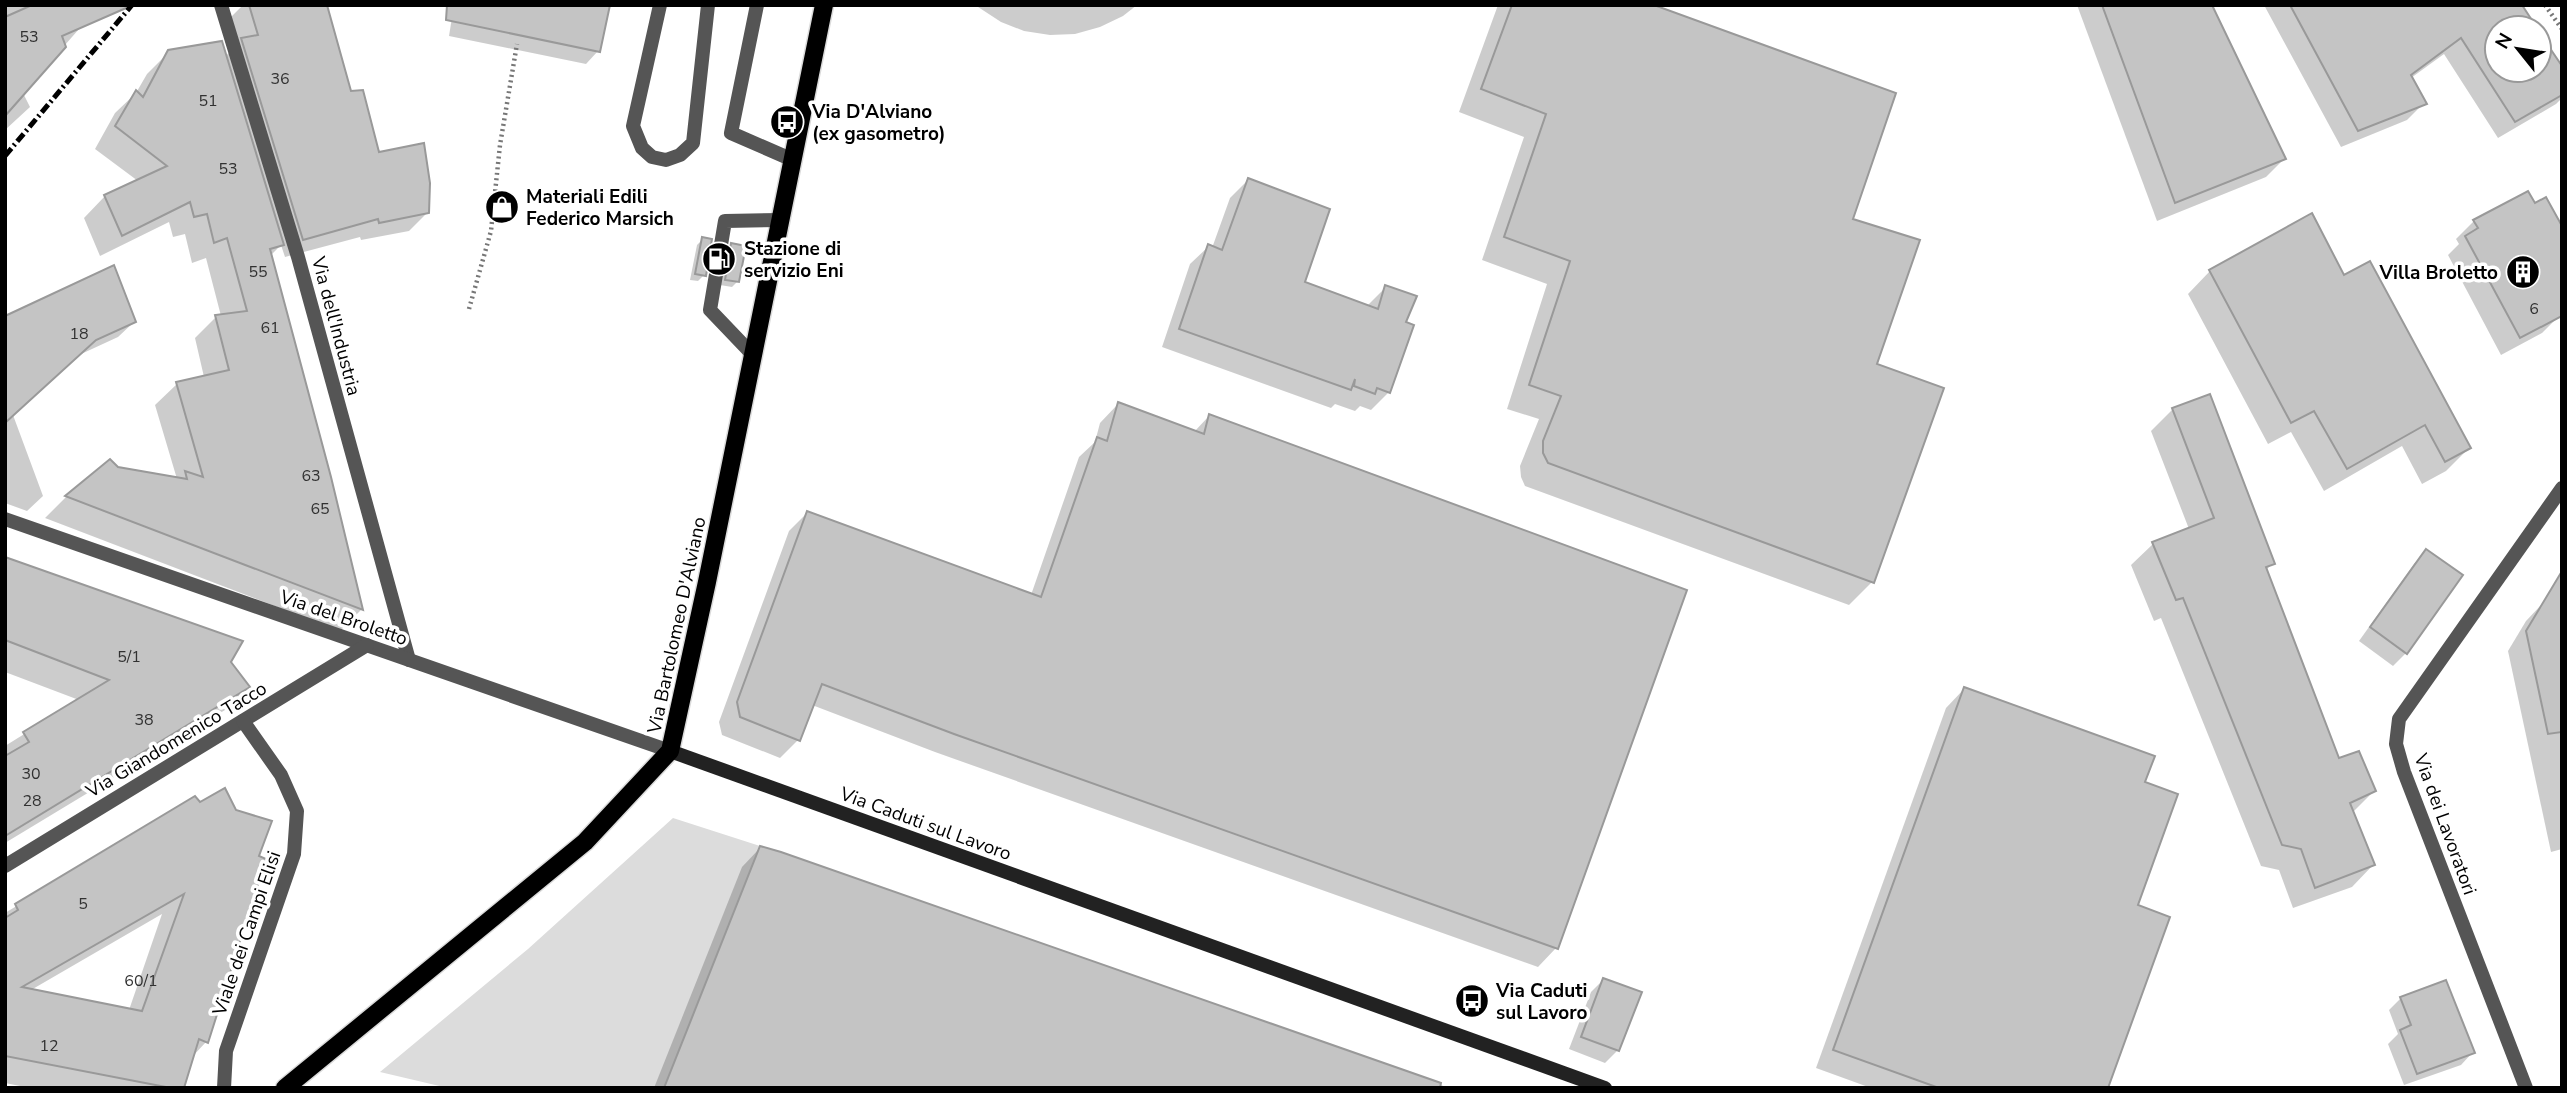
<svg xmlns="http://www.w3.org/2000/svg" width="2567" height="1093" font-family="'Nunito Sans',sans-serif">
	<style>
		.green { fill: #dcdcdc }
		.shadow { fill: #0003; fill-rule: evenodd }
		.building { fill: #c4c4c4; stroke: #999; stroke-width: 2; fill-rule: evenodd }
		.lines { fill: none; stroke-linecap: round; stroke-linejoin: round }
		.primary-casing { stroke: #dbdbdb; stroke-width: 21 }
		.path { stroke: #777; stroke-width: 4.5; stroke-dasharray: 2 3.5; stroke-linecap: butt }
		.service { stroke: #555; stroke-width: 14 }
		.minor { stroke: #555; stroke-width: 14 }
		.secondary { stroke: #222; stroke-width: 14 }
		.primary { stroke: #000; stroke-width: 18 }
		.rail { stroke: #000; stroke-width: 5; stroke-dasharray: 10 3.5 2 3.5; stroke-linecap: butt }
		.labels { text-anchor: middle; stroke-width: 7; stroke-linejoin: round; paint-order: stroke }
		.number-label { font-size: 16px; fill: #313131 }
		.poi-label { font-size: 19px; font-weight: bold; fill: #000; stroke: #fff; text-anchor: start }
		.street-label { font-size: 19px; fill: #000; stroke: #fff }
	</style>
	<rect width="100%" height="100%" fill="#fff"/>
	<path class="green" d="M673 818 760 846 664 1088H448L380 1072 528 949Z"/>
	<g class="shadow">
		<path d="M5 5H100L23 93 30 107 5 130Z"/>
		<path d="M243 5H325L350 93 378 154 427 213 409 231 361 240 360 237 285 257 281 245 270 256 329 477 361 610 340 631 45 518 66 497 110 461 117 468 177 479 155 405 177 384 204 377 195 338 216 317 221 316 206 258 192 263 185 234 173 237 169 222 100 256 84 218 105 196 138 181 95 149 115 113 136 93 147 74 169 52 225 57 237 44 230 18Z"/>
		<path d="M454 5 598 51 586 64 449 36Z"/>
		<path d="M975 5H1137L1123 16 1100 27 1075 34 1050 35 1024 31 1001 22Z"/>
		<path d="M1498 5H1649L1851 220 1875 365 1872 582 1849 605 1525 486 1521 477 1520 466 1539 419 1507 409 1547 284 1482 260 1524 137 1459 112Z"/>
		<path d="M2077 5H2210L2284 159 2266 177 2157 221Z"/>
		<path d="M2264 5H2520L2534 28H2497V70H2539V35L2562 70V98L2556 104 2498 138 2444 54 2411 78 2424 103 2407 120 2341 147Z"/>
		<path d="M1248 180 1303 283 1367 306 1386 287 1403 323 1389 392 1371 410 1360 406 1355 411 1335 404 1331 408 1162 347 1190 264 1209 246 1212 248 1230 198Z"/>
		<path d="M2474 221 2557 318 2542 333 2501 355 2448 255 2459 244 2456 239Z"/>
		<path d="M703 239 704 275 698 281 690 280 697 245Z"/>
		<path d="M732 245 738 281 732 287 720 285 726 250Z"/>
		<path d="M2210 271 2344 278 2469 448 2446 471 2422 484 2402 446 2324 491 2291 432 2268 444 2188 294Z"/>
		<path d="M5 318 134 322 118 337 79 355 13 415 43 496 27 511 5 503Z"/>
		<path d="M1118 404 1194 432 1209 416 1685 591 1556 948 1538 967 935 752 812 705 798 740 780 758 722 735 719 722 789 531 807 513 1031 595 1079 457 1095 442 1100 423Z"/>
		<path d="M2173 409 2273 563 2265 571 2338 760 2374 791 2352 813 2373 865 2352 887 2293 908 2279 870 2261 866 2161 618 2154 621 2131 565 2153 544 2189 529 2151 431Z"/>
		<path d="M2426 551 2460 575 2406 653 2393 666 2359 641 2414 564Z"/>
		<path d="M5 559 229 662 248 687 225 710 5 843V746L79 700 5 672Z"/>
		<path d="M2562 583V849L2551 852 2508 651 2526 621Z"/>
		<path d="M1964 689 2143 784 2136 906 2107 1088H1871L1816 1068 1946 708Z"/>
		<path d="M195 798 257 857 206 1042 192 1057 183 1088H30L5 1083V913ZM162 914 129 1010 31 990Z"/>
		<path d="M760 848 780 853 1449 1088H654L742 867Z"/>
		<path d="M1603 980 1618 1050 1605 1063 1569 1049 1591 992Z"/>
		<path d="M2401 998 2473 1052 2461 1065 2404 1085 2388 1044 2398 1034 2389 1010Z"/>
	</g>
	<g class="building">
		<path d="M32 5H133L62 36 66 47 5 116V17Z"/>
		<path d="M249 5H327L351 91 363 90 379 152 424 143 430 183 429 213 379 223 378 219 303 240 241 38 258 35Z"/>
		<path d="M447 5H610L600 52 446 20Z"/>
		<path d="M1512 5H1654L1896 93 1853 219 1920 240 1877 364 1944 388 1874 583 1548 463 1543 453V441L1561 396 1529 385 1570 261 1504 237 1546 114 1481 89Z"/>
		<path d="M2102 5H2212L2286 159 2175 203Z"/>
		<path d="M2290 5H2522L2537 28H2497V70H2539V32L2562 66V95L2515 122 2461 38 2411 75 2427 104 2358 131Z"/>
		<path d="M222 41 284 245 270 249 331 477 363 610 65 496 110 459 118 467 187 479 185 471 203 477 176 382 229 370 215 315 247 311 227 238 214 243 207 214 194 217 190 202 122 236 104 195 167 166 115 126 136 90 143 97 168 50Z"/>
		<path d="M1248 178 1330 209 1305 282 1378 309 1385 285 1417 296 1406 322 1414 325 1390 393 1377 388 1375 394 1354 386 1355 379 1351 390 1179 329 1208 244 1222 250Z"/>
		<path d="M2528 191 2535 203 2546 197 2562 226V316L2520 338 2465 236 2478 228 2473 220Z"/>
		<path d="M2312 213 2344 275 2370 261 2471 448 2445 462 2425 425 2347 469 2314 411 2291 423 2209 270Z"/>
		<path d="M702 237 712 239 706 276 695 274Z"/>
		<path d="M731 243 746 246 739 282 725 280Z"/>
		<path d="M114 265 136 322 96 340 5 423V316Z"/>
		<path d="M2210 394 2275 564 2266 567 2339 758 2359 751 2376 791 2350 803 2375 865 2315 888 2301 849 2282 845 2183 598 2176 600 2152 542 2214 518 2172 408Z"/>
		<path d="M1118 402 1204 434 1209 414 1687 590 1558 949 954 734 822 684 800 741 740 717 737 702 807 511 1041 597 1097 437 1107 441Z"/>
		<path d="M2426 549 2463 575 2407 654 2370 627Z"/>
		<path d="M5 557 243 641 231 662 250 687 5 836V756L29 742 23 732 109 680 5 640Z"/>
		<path d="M2562 571V732L2548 734 2526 631Z"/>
		<path d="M1964 687 2155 756 2145 782 2178 794 2138 905 2170 917 2108 1088H1939L1833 1050Z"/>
		<path d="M225 788 236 810 272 821 259 856 266 859 208 1043 199 1039 184 1088H171L5 1056V918L18 910 15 904 195 796 200 802ZM184 894 142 1011 22 987Z"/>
		<path d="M760 846 781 852 1441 1083 1440 1088H664Z"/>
		<path d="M1603 978 1642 992 1619 1051 1581 1037Z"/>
		<path d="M2446 980 2475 1053 2417 1074 2400 1030 2411 1025 2400 997Z"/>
	</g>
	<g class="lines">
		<g class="primary-casing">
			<path id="primary" d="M285 1088 585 842 670 751 707 582 824 5"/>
		</g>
		<g class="path">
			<path d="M2545 5 2562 29"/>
			<path d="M469 309 491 231 500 145 517 44"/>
		</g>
		<g class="service">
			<path d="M660 5 633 126 642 148 652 157 666 160 680 155 693 143 708 5"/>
			<path d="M757 5 731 133 793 160"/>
			<path d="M753 355 710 310 725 221 781 220"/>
		</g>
		<g class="minor">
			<path d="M221 5 298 257 409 660"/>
			<path d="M5 519 670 751"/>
			<path d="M5 866 367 645"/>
			<path d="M224 1088 226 1051 294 854 297 811 281 775 243 721"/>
			<path d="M2526 1088 2404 772 2396 744 2399 719 2562 488"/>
		</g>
		<path class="secondary" d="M670 751 1605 1088"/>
		<use href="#primary" class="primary"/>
		<g class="rail">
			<path d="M5 156 132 5"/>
			<path d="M438 1088V1086"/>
		</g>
	</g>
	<defs>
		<g id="bus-disc" transform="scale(1.75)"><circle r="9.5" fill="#000" stroke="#fff"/><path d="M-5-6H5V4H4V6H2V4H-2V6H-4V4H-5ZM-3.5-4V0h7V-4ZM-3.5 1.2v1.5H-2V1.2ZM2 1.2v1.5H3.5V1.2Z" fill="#fff"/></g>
		<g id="shop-disc" transform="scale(1.75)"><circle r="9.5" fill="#000" stroke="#fff"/><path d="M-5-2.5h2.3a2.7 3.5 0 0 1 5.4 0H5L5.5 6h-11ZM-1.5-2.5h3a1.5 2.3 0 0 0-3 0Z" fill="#fff"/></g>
		<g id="fuel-disc" transform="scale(1.75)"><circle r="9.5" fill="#000" stroke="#fff"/><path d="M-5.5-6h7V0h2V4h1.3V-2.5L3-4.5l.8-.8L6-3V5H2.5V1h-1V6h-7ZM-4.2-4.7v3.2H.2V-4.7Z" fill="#fff"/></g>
		<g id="building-disc" transform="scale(1.75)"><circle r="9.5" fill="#000" stroke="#fff"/><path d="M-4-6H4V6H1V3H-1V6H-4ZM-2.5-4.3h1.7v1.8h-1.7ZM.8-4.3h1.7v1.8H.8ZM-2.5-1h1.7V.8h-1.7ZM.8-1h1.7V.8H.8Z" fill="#fff"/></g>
	</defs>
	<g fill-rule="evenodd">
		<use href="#bus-disc" x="787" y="122"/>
		<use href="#shop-disc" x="502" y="207"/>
		<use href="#fuel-disc" x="719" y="259"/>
		<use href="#building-disc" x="2523" y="272"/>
		<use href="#bus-disc" x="1472" y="1001"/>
	</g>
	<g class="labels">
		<g class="number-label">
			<text x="29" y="42">53</text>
			<text x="280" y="84">36</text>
			<text x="208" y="106">51</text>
			<text x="228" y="174">53</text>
			<text x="258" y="277">55</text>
			<text x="2534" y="314">6</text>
			<text x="270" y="333">61</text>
			<text x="79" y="339">18</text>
			<text x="311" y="481">63</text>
			<text x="320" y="514">65</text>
			<text x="129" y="662">5/1</text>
			<text x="144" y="725">38</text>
			<text x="31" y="779">30</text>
			<text x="32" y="806">28</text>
			<text x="83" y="909">5</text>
			<text x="141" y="986">60/1</text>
			<text x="49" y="1051">12</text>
		</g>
		<g class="poi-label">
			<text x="812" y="118">Via D'Alviano<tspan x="812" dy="22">(ex gasometro)</tspan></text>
			<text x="526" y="203">Materiali Edili<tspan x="526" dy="22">Federico Marsich</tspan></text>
			<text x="744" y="255">Stazione di<tspan x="744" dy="22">servizio Eni</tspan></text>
			<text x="2498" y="279" text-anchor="end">Villa Broletto</text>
			<text x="1496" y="997">Via Caduti<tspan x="1496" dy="22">sul Lavoro</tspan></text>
		</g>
		<g class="street-label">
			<text transform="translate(337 326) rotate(75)" y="7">Via dell'Industria</text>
			<text transform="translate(344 617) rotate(19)" y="7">Via del Broletto</text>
			<text transform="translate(676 625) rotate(-78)" y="7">Via Bartolomeo D'Alviano</text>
			<text transform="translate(176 739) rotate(-31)" y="7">Via Giandomenico Tacco</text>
			<text transform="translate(926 823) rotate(20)" y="7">Via Caduti sul Lavoro</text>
			<text transform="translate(2446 824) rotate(70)" y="7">Via dei Lavoratori</text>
			<text transform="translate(246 933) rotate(-71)" y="7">Viale dei Campi Elisi</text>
		</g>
	</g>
	<rect width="2567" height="1093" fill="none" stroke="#000000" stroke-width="14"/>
	<g transform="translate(2518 49) rotate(300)"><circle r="33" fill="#ffffff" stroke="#999999" stroke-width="2"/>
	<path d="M0-5L12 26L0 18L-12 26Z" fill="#000000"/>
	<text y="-10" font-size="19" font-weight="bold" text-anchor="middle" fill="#000000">N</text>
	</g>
</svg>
